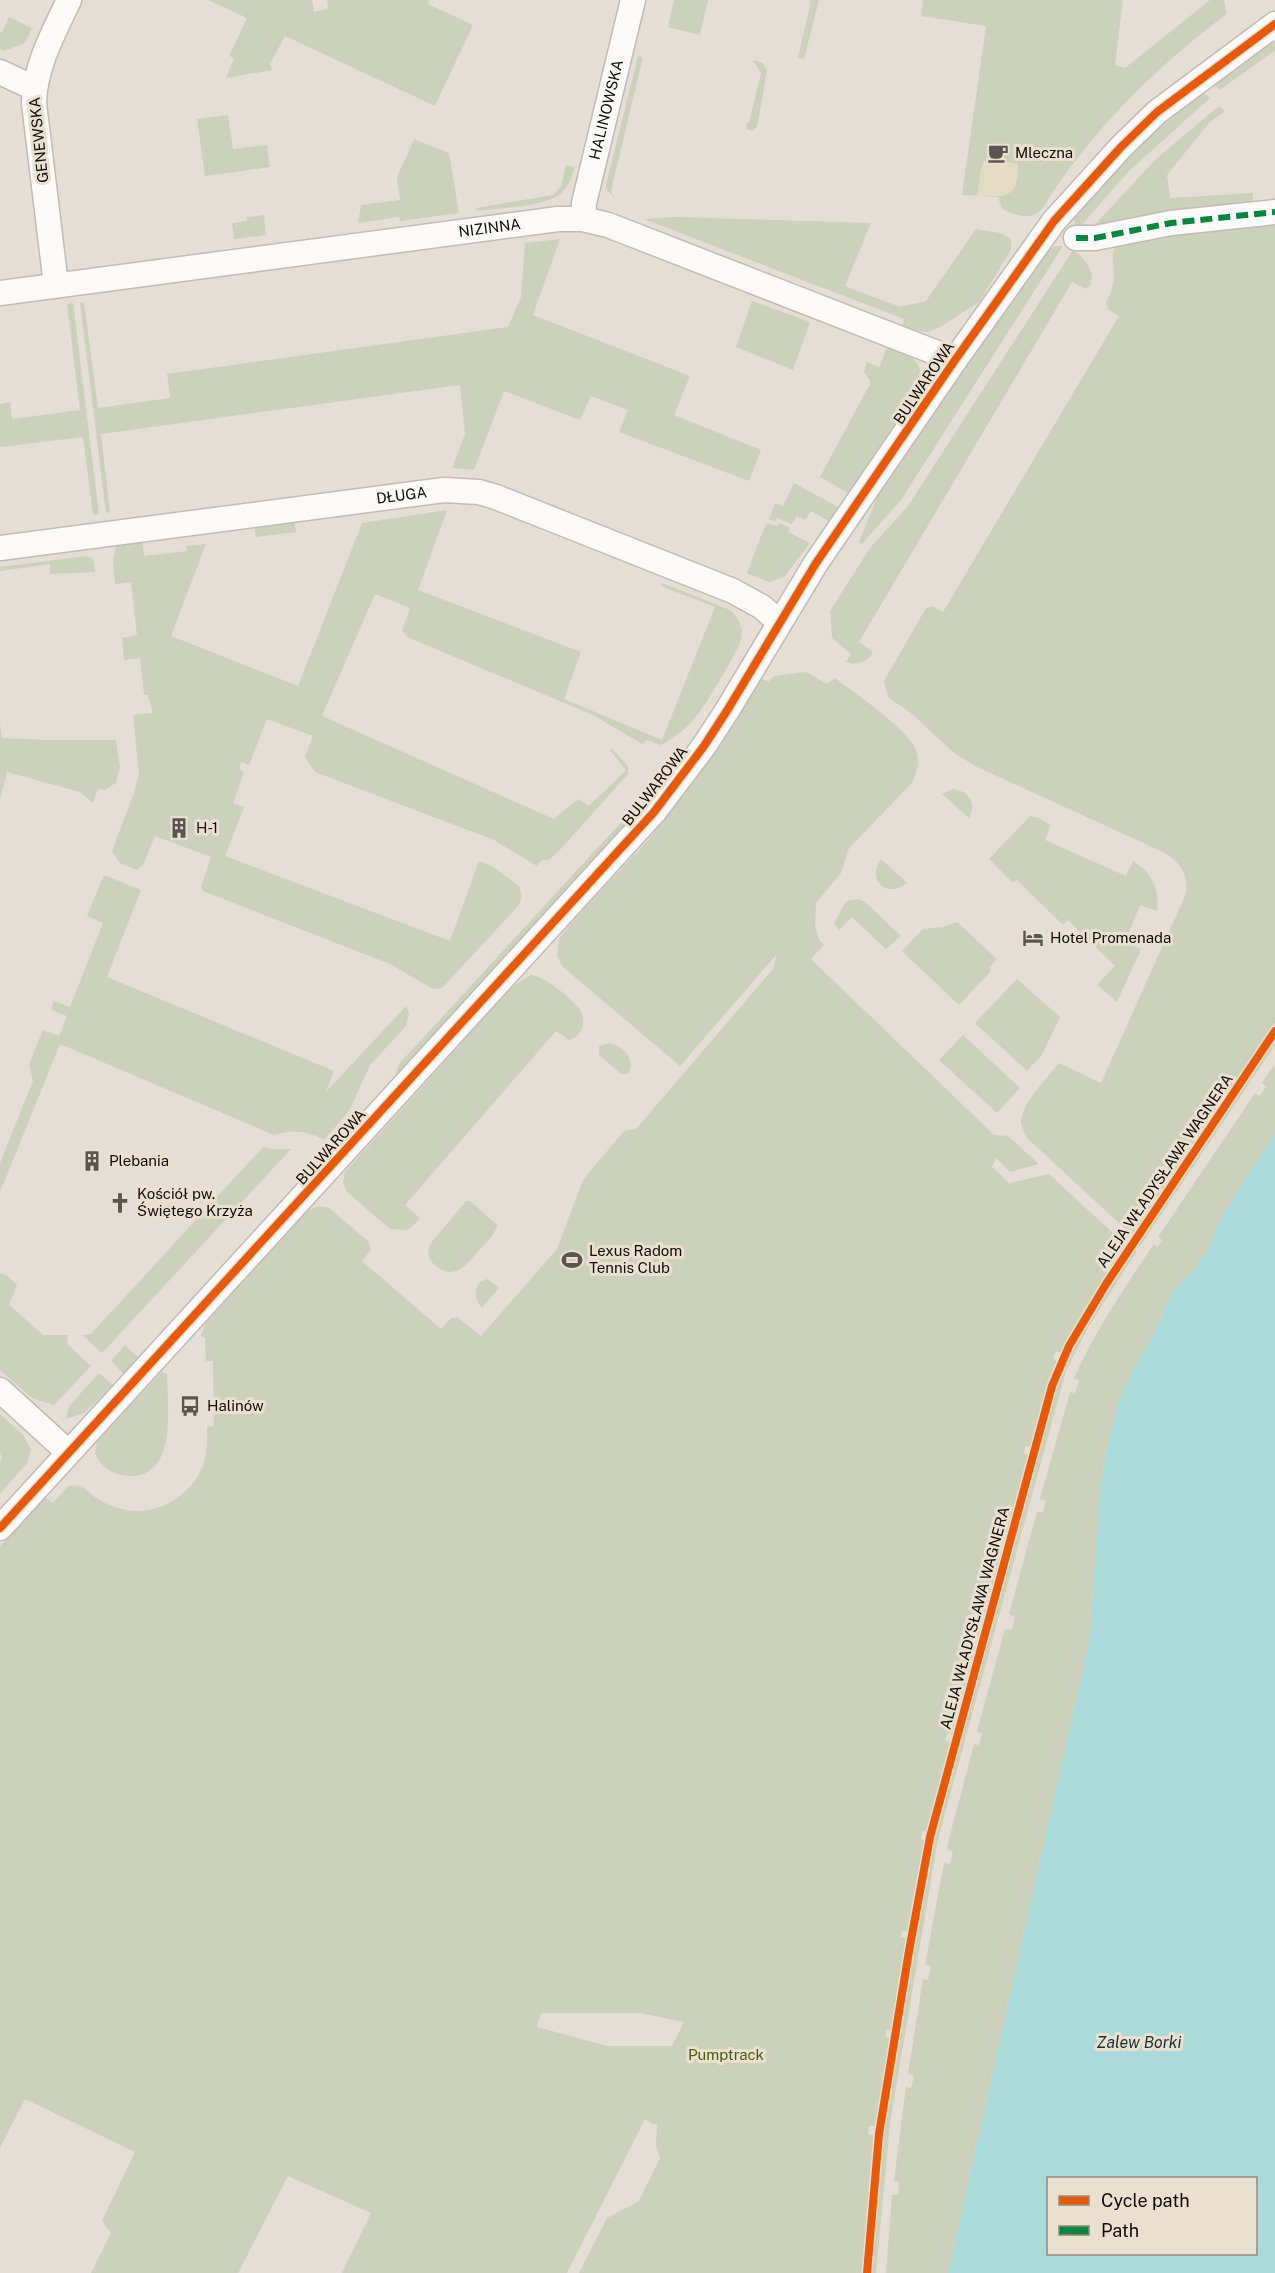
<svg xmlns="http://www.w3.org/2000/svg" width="1275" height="2273" font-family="'Public Sans',sans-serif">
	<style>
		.green { fill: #ccd1ba; fill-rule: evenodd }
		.sand { fill: #e3dbc2 }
		.water { fill: #aadada; fill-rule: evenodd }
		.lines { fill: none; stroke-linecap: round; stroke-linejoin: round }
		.minor-casing { stroke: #c0bbb3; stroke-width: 27 }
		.minor { stroke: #fbfaf9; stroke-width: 24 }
		.quiet { stroke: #00873e; stroke-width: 6; stroke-dasharray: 12 6; stroke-linecap: butt }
		.cycleway-casing { stroke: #eae0ce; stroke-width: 11 }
		.cycleway { stroke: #e8590c; stroke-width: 8 }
		.labels { text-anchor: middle; stroke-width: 6; stroke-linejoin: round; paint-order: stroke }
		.street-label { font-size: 15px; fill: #100d07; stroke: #eae0ce }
		.poi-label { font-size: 15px; fill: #100d07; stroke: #eae0ce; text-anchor: start }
		.park-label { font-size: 15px; fill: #445d15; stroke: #eae0ce }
		.water-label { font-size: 16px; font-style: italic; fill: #113536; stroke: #eae0ce }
	</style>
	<rect width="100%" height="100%" fill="#e4ded4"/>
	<g class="green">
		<path d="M208 0H312L314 12 328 9 327 0H429L428 4 473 25 435 106 285 36 270 64 272 70 226 78 234 58 229 56 247 18Z"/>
		<path d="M674 0H708L700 35 668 27Z"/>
		<path d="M809 0H819L804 59 798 58 811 1Z"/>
		<path d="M923 0H1123L1115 65 1125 68 1210 0H1224L1227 14C1160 63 1085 137 1043 208 1031 222 1016 215 1002 209L998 197 962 195 986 26 921 16Z"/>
		<path d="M9 17 32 28 25 43 4 51 0 49V32L2 33Z"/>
		<path d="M1275 35V50L1220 90 1212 83Z"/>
		<path d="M638 56 643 57 611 191 614 197 607 190 606 185Z"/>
		<path d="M753 60 763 63 767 71 757 127 752 131 746 129 747 122H749L761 73Z"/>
		<path d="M1202 92 1210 98 1128 172 1079 228 1075 223 1073 217C1113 171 1156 130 1202 92Z"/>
		<path d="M1219 106 1225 111 1209 123 1167 175 1170 198 1253 193V203L1153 214 1089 231 1156 159Z"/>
		<path d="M228 115 233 149 267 145 270 167 205 176 197 119Z"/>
		<path d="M414 139 449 153 459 213 400 221 399 217 358 223 361 205 400 200 397 177Z"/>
		<path d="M566 165 575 167C572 177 568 188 559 195 542 207 498 208 477 211L476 208 553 195 561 186Z"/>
		<path d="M264 215 266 235 234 239 232 223 247 221V217Z"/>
		<path d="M678 217 871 223 845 286 900 307 926 301 976 229 1000 233 1011 239V250L979 302 940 327 928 332 918 331 902 327 904 319 644 219Z"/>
		<path d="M1275 222V1022L1133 1236 1029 1140C1025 1134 1022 1129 1021 1123 1020 1105 1048 1077 1059 1063L1101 1083 1186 894C1189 875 1180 863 1165 853L977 767 954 753 911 713 888 697 884 681 926 608 932 606 943 612 1119 316 1109 310 1106 303C1109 295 1113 288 1114 279 1115 262 1107 251 1122 239Z"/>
		<path d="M560 239 533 315 690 376 674 415 761 450 749 481 619 432 628 410 591 396 580 420 504 391 474 470 452 468 465 434 460 385 101 434 110 512 106 513 80 303 84 302 98 408 170 398 167 374 508 327 521 297 525 243Z"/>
		<path d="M1056 246H1063L901 500 862 544 859 542 881 488 1024 282 1047 251Z"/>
		<path d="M1073 250C1085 260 1096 268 1090 286L1085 289 1072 282 859 642 873 652C868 662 857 666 846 662L851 654 832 638 830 611 870 548 908 506Z"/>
		<path d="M752 301 810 322 793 370 736 347Z"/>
		<path d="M73 303 99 514 93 515 83 437 0 447V404L10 402 12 419 80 410 67 304Z"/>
		<path d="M893 346C911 355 924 363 921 385L848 493 820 477 871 382 864 372 867 362 879 367 887 348Z"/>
		<path d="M794 483 838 507 829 521 811 511 805 520 797 516 792 524 777 518 775 521 769 519 775 503 783 506Z"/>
		<path d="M447 510 418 590 581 652 564 699 662 740 715 607 661 586 662 583 730 610C738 617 744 628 741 639 739 651 701 713 691 723 682 732 672 738 661 745L647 740 642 744 593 715 407 637 402 630 410 608 375 594 322 716 554 819 578 799 589 806 626 770 610 750 611 748 628 766V774L558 852 549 860H542L537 866 494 840 315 772 305 757 313 736 267 719 249 765 241 762 239 769 244 772 233 803 244 807 225 856 450 941 479 861 492 866 519 886 522 897 518 906 444 986 440 989 431 988 390 964 203 891 201 887 211 857 155 836 143 865 137 870 120 863 112 852 113 848 134 793 139 774 133 715 153 713 148 695H144L140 658 124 660 122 638 137 635 131 582 115 584 113 562 116 547 123 543 142 540 144 556 187 551 186 546 206 544 171 636 298 686 362 523Z"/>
		<path d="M294 521 296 532 256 537 254 526Z"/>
		<path d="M766 523 777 526 779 523 790 528 788 532 810 543 784 577 769 582 747 573Z"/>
		<path d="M87 556 93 559 95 572 50 574V564L0 571V567Z"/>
		<path d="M806 672 827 684 835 678C854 693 912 731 917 753 920 764 916 775 911 784L849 848 841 873 816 903 815 925 819 940 824 945 811 959 994 1135 1008 1136 1039 1164 1010 1172 996 1158 992 1167 1009 1183 1049 1174 1127 1246 1112 1266 1108 1263 1103 1269 1107 1273 1061 1353 1056 1351 1053 1358 1057 1361 1049 1379 1031 1447 1025 1446 1024 1454 1029 1455 1005 1544 1000 1543 998 1551 1003 1552 980 1639 974 1638 972 1644 977 1646 953 1734 947 1733 945 1741 950 1742 927 1832 922 1831 921 1839 925 1840 908 1931H902L901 1937 907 1938 891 2031 886 2030V2037L891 2038 876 2126H869L868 2134 875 2135 863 2273H579L607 2218 639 2201 660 2158 656 2146 657 2124H653L645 2119 567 2273H342L371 2213 288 2176 238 2273H91L111 2233 102 2221 135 2152 25 2099 0 2148V1546L45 1497 53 1503 68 1486C81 1483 87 1491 96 1498 102 1502 111 1506 118 1508 150 1518 184 1502 200 1472 208 1458 207 1442 207 1427L214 1426 213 1361H206L205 1338 201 1336 205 1324 307 1211C315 1207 320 1205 329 1208L369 1242 371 1250 362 1261 441 1329 451 1318 457 1317 481 1336 557 1249 583 1180 624 1131 636 1129 773 969 777 954 680 1066 562 966 557 956 559 939C585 904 619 873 648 840 691 790 726 734 761 678L768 682 774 676ZM541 2013H640L684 2022 672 2046H607L537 2027Z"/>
		<path d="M0 723 2 738 46 740H116L120 767 116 783 104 790 98 789 93 803 80 792 7 772 0 799Z"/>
		<path d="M659 781H661V783L616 837 399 1073H396L399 1064Z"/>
		<path d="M953 789C969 791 977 803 969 818L942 794Z"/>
		<path d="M1030 816 1039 818 1051 825 1045 840 1126 876 1133 861C1152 873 1160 889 1157 911L1140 905 1125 942 1141 949 1117 1002 1097 985 1115 966 1068 920 1063 925 1017 880 1013 883 989 859Z"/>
		<path d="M881 859 907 883C887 899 866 881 881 859Z"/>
		<path d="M104 875 141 890 107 977 334 1071 326 1092 406 1006 409 1013 406 1026 370 1065 349 1111 324 1140C307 1131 294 1129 274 1135L60 1044 0 1192V1163L33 1081 29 1064 43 1030 59 1036 67 1016 51 1010 54 1001 70 1007 103 923 87 916Z"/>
		<path d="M859 899 865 902 901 936 886 949 852 917 839 930 834 923C840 916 840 908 847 901Z"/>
		<path d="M957 922 997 959 989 968 991 971 959 1005 902 951 923 929 943 927Z"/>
		<path d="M531 975C544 976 573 999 580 1010 587 1022 582 1037 569 1040L556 1031 405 1205 420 1218 411 1228 406 1230 390 1229 347 1192 343 1183 345 1172 514 985Z"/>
		<path d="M1017 979 1060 1017 1042 1055 1027 1071 975 1023Z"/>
		<path d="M963 1035 1020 1088 997 1113 939 1060Z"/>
		<path d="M1275 1039V1045L1140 1246 1137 1244Z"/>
		<path d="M610 1043C624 1047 636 1059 628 1074H621L599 1055V1046Z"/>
		<path d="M1275 1063V1132L1220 1219 1208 1250 1193 1270 1173 1290 1157 1327 1129 1377 1118 1402 1106 1451 1099 1498 1090 1636 948 2273H886L892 2195H898L899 2182 894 2181 906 2087 911 2088 914 2076 908 2074 923 1979 928 1980 931 1966 925 1965 944 1863 950 1864 953 1852 947 1850 949 1839 974 1744 979 1745 982 1734 977 1731 1005 1629 1012 1630 1015 1617 1009 1614 1037 1512H1043L1046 1501 1040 1499 1070 1392 1075 1393 1079 1381 1074 1378C1095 1331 1125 1287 1154 1244L1157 1247 1162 1241 1158 1237 1255 1093 1259 1096 1266 1087 1262 1083Z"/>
		<path d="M263 1147 273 1149H291L102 1353 82 1335 91 1334Z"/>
		<path d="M466 1201H470L497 1225V1227C493 1236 486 1243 479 1250 463 1269 451 1283 430 1260L428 1250 431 1243Z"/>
		<path d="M1134 1249 1137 1251 1089 1326 1066 1371 938 1839 890 2123 876 2273H872L882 2147 931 1851 941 1808 1060 1375 1083 1329Z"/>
		<path d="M0 1273 7 1276 17 1285 9 1305 43 1335H68L67 1344 91 1366 54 1405 32 1398 0 1370Z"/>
		<path d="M487 1279 499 1288 482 1308C475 1299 473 1291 480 1282Z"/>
		<path d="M125 1345 139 1358 124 1374 111 1361Z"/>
		<path d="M162 1372 167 1374C167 1406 179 1478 128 1476 112 1475 103 1468 95 1454L97 1440Z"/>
		<path d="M99 1373 113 1385 84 1413 66 1419 69 1406Z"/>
		<path d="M0 1414 23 1435 31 1450 27 1463 0 1494V1461L2 1459 0 1452Z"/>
	</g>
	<path class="sand" d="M984 161 1018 163C1019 198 1008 197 977 196L981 169Z"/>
	<path class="water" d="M1275 1132V2273H948L1090 1636 1099 1498 1106 1451 1118 1402 1129 1377 1157 1327 1173 1290 1193 1270 1208 1250 1220 1219ZM1048 2178H1256V2254H1048Z"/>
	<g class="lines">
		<g class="minor-casing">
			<g id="minor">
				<path d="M0 72 34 88"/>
				<path id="s1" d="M583 219 584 203 633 0"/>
				<path d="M1076 238H1095L1171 223 1275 212"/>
				<path d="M56 285 34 103C35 66 53 34 69 0"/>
				<path id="s2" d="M0 293 558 219H583L608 225 955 360"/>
				<path id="s3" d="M0 548 444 490 479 492 496 497 733 591 762 607 779 622"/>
				<path d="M0 1390 68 1452"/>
				<path d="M0 1528 654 812 704 746 728 709 816 563 955 360 1054 221 1121 147 1157 112 1275 24"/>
			</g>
		</g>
		<use href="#minor" class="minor"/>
		<path class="quiet" d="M1076 238H1095L1171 223 1275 212"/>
		<g class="cycleway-casing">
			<g id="cycleway">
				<path d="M0 1528 654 812 704 746 728 709 816 563 955 360 1054 221 1121 147 1157 112 1275 24"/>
				<path d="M867 2273 879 2134 909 1951 930 1837 1052 1386 1069 1346 1106 1284 1275 1031"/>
			</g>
		</g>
		<use href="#cycleway" class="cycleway"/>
	</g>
	<defs>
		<g id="cafe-bare" transform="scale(1.62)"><path d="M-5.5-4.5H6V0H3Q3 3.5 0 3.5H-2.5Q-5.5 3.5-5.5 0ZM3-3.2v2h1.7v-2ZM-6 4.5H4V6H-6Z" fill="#5a564f" stroke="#eae0ce" stroke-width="2.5" paint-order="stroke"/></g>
		<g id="building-bare" transform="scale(1.62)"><path d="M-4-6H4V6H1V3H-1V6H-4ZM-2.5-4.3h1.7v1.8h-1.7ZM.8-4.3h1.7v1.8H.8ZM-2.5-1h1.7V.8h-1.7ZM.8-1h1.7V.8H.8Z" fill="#5a564f" stroke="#eae0ce" stroke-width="2.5" paint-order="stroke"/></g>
		<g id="hotel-bare" transform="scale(1.62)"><path d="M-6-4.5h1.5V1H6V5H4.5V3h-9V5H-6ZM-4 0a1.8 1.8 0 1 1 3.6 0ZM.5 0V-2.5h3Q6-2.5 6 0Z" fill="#5a564f" stroke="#eae0ce" stroke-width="2.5" paint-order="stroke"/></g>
		<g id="church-bare" transform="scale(1.62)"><path d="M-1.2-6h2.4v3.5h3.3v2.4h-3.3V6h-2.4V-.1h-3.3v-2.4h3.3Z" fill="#5a564f" stroke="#eae0ce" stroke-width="2.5" paint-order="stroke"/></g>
		<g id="stadium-bare" transform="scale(1.62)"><path d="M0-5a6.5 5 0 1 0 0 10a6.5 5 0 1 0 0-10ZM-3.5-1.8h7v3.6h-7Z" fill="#5a564f" stroke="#eae0ce" stroke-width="2.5" paint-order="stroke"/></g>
		<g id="bus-bare" transform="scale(1.62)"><path d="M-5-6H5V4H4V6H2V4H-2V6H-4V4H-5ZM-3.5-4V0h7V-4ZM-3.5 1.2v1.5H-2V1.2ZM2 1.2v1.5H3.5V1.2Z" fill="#5a564f" stroke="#eae0ce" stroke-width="2.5" paint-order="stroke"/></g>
	</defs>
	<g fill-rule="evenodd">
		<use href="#cafe-bare" x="998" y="153"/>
		<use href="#building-bare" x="179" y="828"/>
		<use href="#hotel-bare" x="1033" y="938"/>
		<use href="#building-bare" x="92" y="1161"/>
		<use href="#church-bare" x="120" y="1203"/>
		<use href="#stadium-bare" x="572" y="1260"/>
		<use href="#bus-bare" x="190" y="1406"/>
	</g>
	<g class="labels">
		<g class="street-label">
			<text dy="5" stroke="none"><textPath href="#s1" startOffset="112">HALINOWSKA</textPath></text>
			<text transform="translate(39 140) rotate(-96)" y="5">GENEWSKA</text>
			<text dy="5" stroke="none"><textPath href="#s2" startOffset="494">NIZINNA</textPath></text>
			<text transform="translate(924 383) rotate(-56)" y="5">BULWAROWA</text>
			<text dy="5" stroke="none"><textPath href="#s3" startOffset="405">DŁUGA</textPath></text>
			<text transform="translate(655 786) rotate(-52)" y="5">BULWAROWA</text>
			<text transform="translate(331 1147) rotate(-48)" y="5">BULWAROWA</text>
			<text transform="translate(1165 1171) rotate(-56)" y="5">ALEJA WŁADYSŁAWA WAGNERA</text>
			<text transform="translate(975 1618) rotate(-75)" y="5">ALEJA WŁADYSŁAWA WAGNERA</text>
		</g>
		<g class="poi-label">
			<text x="1015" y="158">Mleczna</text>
			<text x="196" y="833">H-1</text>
			<text x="1050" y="943">Hotel Promenada</text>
			<text x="109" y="1166">Plebania</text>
			<text x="137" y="1199">Kościół pw.<tspan x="137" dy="17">Świętego Krzyża</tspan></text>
			<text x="589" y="1256">Lexus Radom<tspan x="589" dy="17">Tennis Club</tspan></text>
			<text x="207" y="1411">Halinów</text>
		</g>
		<g class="park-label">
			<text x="726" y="2060">Pumptrack</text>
		</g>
		<g class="water-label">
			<text x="1139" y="2048">Zalew Borki</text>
		</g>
	</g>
	<rect x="1047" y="2177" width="210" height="78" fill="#eae0ce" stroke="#938c7e" stroke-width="1.5"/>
	<rect x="1059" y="2196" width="30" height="9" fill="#e8590c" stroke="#938c7e" stroke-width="1.5"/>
	<text x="1101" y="2207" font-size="18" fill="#100d07">Cycle path</text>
	<rect x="1059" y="2226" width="30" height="9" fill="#00873e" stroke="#938c7e" stroke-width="1.5"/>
	<text x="1101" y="2237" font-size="18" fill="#100d07">Path</text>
</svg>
